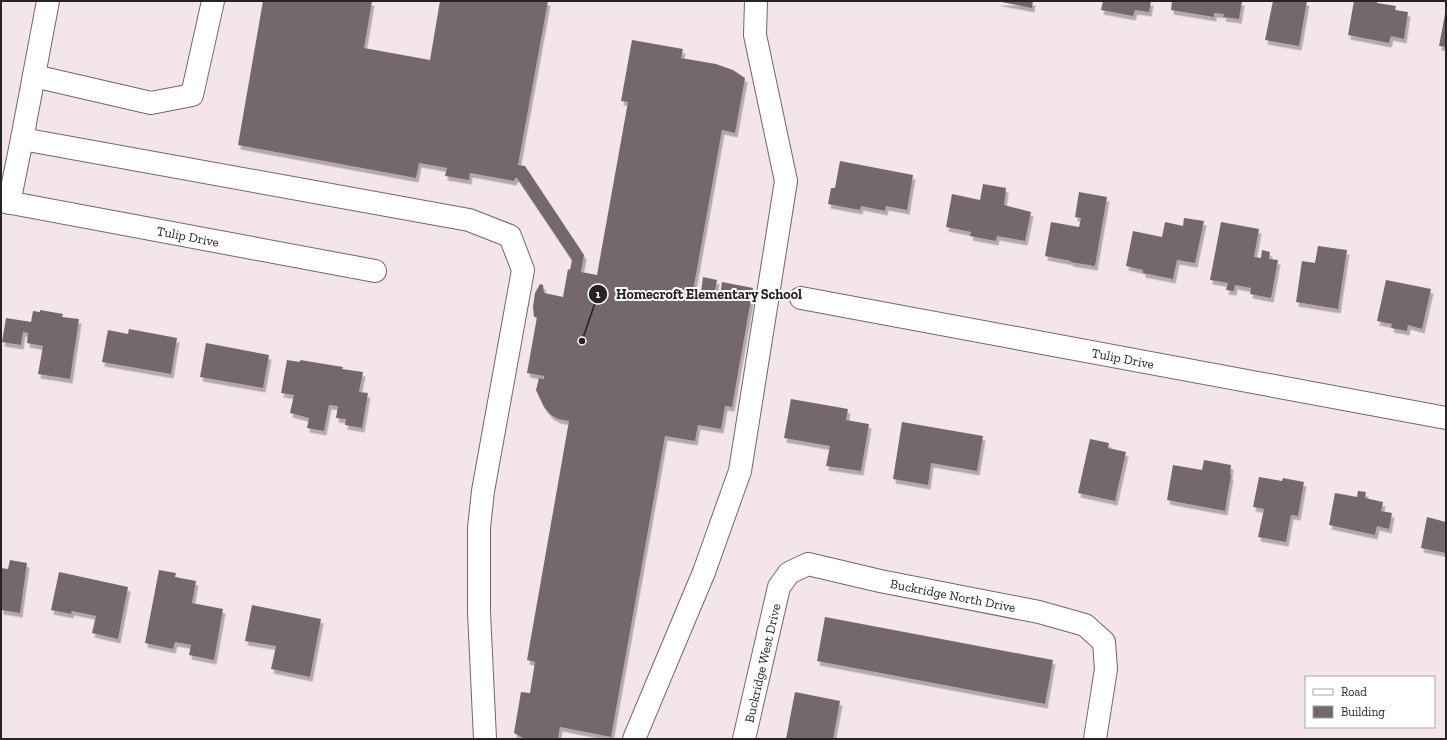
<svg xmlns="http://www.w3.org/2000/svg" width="1447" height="740" font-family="'Zilla Slab',serif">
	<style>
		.building { fill: #74676c; filter: url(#shadow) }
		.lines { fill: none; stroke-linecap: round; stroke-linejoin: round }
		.minor-casing { stroke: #73666b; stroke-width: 24 }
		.minor { stroke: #fff; stroke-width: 22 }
		.labels { text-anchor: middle; stroke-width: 4; stroke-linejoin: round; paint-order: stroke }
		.street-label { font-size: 13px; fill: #272224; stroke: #fff }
		.leader { fill: none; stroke: #272224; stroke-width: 1.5 }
		.callout-dot { fill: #272224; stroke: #fff; stroke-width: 1.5 }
		.mark-label { font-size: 12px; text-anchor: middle; font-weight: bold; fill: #fff }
		.callout-label { font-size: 14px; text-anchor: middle; font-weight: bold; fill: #272224; stroke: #fff; stroke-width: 4; stroke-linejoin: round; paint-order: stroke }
	</style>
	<defs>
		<filter id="shadow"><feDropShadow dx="2.5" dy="4.5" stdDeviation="0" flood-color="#0004"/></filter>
	</defs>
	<rect width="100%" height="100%" fill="#f4e5eb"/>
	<g class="building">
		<path d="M263 1H372L364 48 430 60 440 1H548L518 165 525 166 584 255 581 272 597 275 628 102 621 101 632 40 683 49 681 58 716 64 733 70 745 78 735 133 722 130 693 291 701 293 703 277 717 280 714 295 720 296 722 282 753 288 732 407 725 406 721 429 698 425 695 441 665 436 611 737 560 727 558 739H525L514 733 521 692 530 693 535 662 527 660 569 421 558 419 551 415 544 407 536 390 539 378 544 379V376L527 373 537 317H534L533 307 535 293 540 284 543 285 544 293 563 297 568 269 570 270 572 260 517 178H515L514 181 470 173 469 180 445 176 447 168 419 163 416 178 238 145Z"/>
		<path d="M996 1H1033L1032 8Z"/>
		<path d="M1103 1H1151L1149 12 1135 10 1133 16 1101 10Z"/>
		<path d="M1172 1H1242L1239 19 1223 17 1224 14 1214 13V17L1171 10Z"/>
		<path d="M1273 1H1307L1299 46 1265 40Z"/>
		<path d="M1354 1H1377V3L1396 6 1395 10 1408 12 1404 39 1391 36 1389 43 1348 35Z"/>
		<path d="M1445 14H1446V47L1439 46Z"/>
		<path d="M840 161 913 175 907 210 886 206 885 211 861 206 860 210 828 204 831 188H835Z"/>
		<path d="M983 184 1006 188 1004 205 1031 212 1025 241 997 236 996 241 970 236 971 232 946 227 952 194 980 200Z"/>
		<path d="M1079 192 1107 197 1095 266 1070 262 1071 261 1045 256 1051 222 1079 227 1081 218 1075 217Z"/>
		<path d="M1184 218 1204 221 1195 263 1177 260 1173 279 1143 273V270L1126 266 1133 231 1162 237 1165 222 1183 226Z"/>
		<path d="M1221 222 1259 229 1254 257 1261 258 1262 250 1270 252 1269 259 1278 260 1271 298 1250 294 1251 288 1235 285 1234 291 1226 290 1228 283 1210 280Z"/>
		<path d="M1318 246 1347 250 1338 309 1296 302 1302 261 1315 263Z"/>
		<path d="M1386 280 1431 289 1422 329 1408 325 1407 331 1391 328 1392 324 1377 321Z"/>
		<path d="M40 310 63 314 62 317 79 319 70 379 38 374 43 346 27 343 28 333 23 332 21 345 2 342 6 318 31 322 33 311 40 312Z"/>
		<path d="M129 329 177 338 171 374 102 362 108 330 128 334Z"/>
		<path d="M206 343 269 355 263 388 200 377Z"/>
		<path d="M287 360 300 362V360L343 367 342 369 363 372 359 392 368 393 362 428 345 425 346 419 336 418 338 406 329 405 324 431 307 428 309 418 290 413 294 395 281 393Z"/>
		<path d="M791 399 848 409 846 420 869 424 861 471 826 466 830 446 784 438Z"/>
		<path d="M902 422 983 436 977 471 931 463 928 485 893 479Z"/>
		<path d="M1090 439 1109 443 1108 448 1126 452 1115 501 1078 493Z"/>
		<path d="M1204 460 1231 465 1230 475H1231L1225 511 1167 500 1173 465 1202 470Z"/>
		<path d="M1259 477 1282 481 1283 478 1304 482 1298 516 1291 515 1286 542 1258 537 1264 509 1253 507Z"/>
		<path d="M1358 491 1366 492 1365 498 1383 502 1381 511 1392 513 1389 529 1377 526 1375 535 1329 525 1335 493 1357 497Z"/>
		<path d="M1427 517 1446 522V553L1421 548Z"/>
		<path d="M10 560 27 563 20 613 1 610V568L8 569Z"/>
		<path d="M159 570 176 573 175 577 196 581 192 603 223 609 214 660 189 655 191 645 175 642 173 649 145 643Z"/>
		<path d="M59 572 128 587 118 639 92 633 96 616 72 611 71 614 51 610Z"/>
		<path d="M252 605 321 619 310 677 271 669 276 646 245 641Z"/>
		<path d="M825 617 1053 660 1045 704 817 661Z"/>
		<path d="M795 692 840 701 833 739H786Z"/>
	</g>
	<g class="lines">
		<g class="minor-casing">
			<g id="minor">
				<path d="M48 1 22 139 469 220 510 236 523 270 483 491 479 528V612L485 739"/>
				<path d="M34 76 151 103 192 95 213 1"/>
				<path d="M1 201 375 271"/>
				<path d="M9 203 22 139"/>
				<path d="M801 298 1446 418"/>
				<path d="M634 739 704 572 740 471 786 181 755 35 756 1"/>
				<path d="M744 739 779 587 789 573 808 564 880 581 1039 612 1085 625 1104 642 1106 669 1095 739"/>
			</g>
		</g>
		<use href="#minor" class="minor"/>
	</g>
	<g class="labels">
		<g class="street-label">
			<text transform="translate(188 236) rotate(11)" y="5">Tulip Drive</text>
			<text transform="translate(1123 358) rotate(11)" y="5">Tulip Drive</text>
			<text transform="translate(953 595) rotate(11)" y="5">Buckridge North Drive</text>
			<text transform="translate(762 663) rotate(-77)" y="5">Buckridge West Drive</text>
		</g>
	</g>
	<path class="leader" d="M582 341L598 294"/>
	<g class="callout-dot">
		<circle cx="582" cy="341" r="4"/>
		<circle cx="598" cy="294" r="10"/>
	</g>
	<g class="mark-label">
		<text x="598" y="298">1</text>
	</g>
	<g class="callout-label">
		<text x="709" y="299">Homecroft Elementary School</text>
	</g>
	<rect width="1447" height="740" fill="none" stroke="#272224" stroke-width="4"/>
	<rect x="1305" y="676" width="130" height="52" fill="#ffffff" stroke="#a9a7a7"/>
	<rect x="1313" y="689" width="20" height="6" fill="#ffffff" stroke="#a9a7a7"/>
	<text x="1341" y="696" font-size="12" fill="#272224">Road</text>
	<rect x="1313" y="706" width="20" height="12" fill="#74676c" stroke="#a9a7a7"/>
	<text x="1341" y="716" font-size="12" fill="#272224">Building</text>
</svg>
